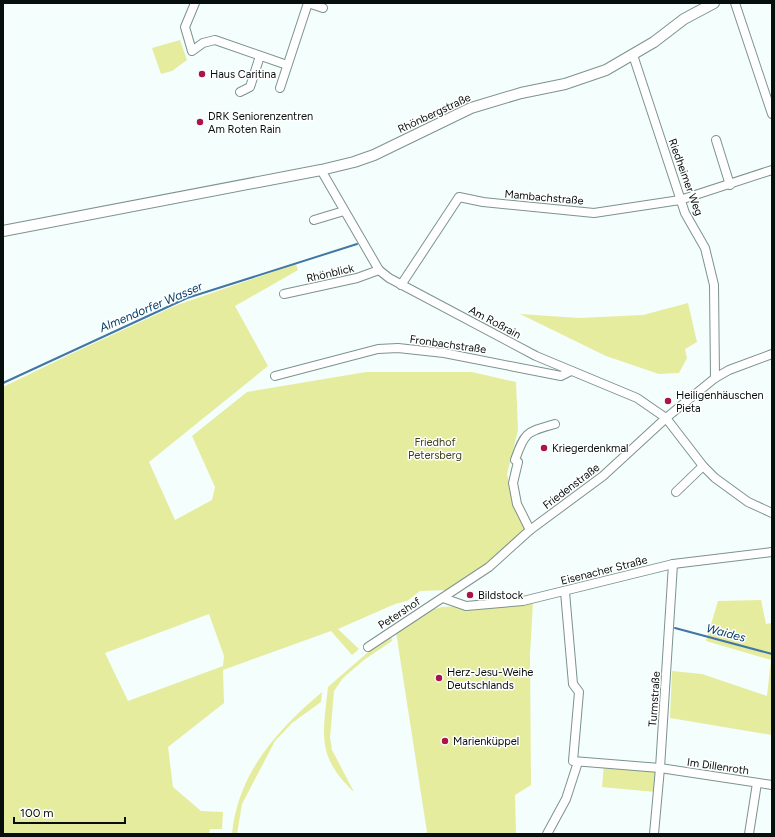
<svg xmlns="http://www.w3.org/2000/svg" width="775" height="837" font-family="Figtree,sans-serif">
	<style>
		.green { fill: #e5ec9e; fill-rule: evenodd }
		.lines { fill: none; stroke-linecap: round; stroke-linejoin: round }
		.stream { stroke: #4176a5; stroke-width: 2 }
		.minor-casing { stroke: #7c938e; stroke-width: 10 }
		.tertiary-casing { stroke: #7c938e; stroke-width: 12 }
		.minor { stroke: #fff; stroke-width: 8 }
		.tertiary { stroke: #fff; stroke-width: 10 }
		.poi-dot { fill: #aa1546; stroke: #fff; stroke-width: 1.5 }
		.labels { text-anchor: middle; stroke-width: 3; stroke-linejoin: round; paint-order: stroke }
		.poi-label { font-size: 11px; fill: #070f0d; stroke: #fff; text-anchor: start }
		.street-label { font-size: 11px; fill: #070f0d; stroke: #fff }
		.park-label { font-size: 11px; fill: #41441a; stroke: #fff }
		.water-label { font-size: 12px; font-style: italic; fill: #063e69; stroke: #fff }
	</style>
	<rect width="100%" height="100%" fill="#f4fefc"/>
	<g class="green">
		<path d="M180 40 187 60 172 71 161 74 152 48Z"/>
		<path d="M296 264 298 270 235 306 268 366 149 462 175 520 212 500 215 487 192 436 247 392 366 372H472L516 382 518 430 507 474 515 507 527 530 487 565 450 590 420 591 407 601 395 604 338 629 359 649 352 655 331 631 223 670 224 703 168 747 173 787 201 811 223 812 222 829H210L209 834H3V387L73 353 177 305ZM209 614 224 656 223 666 128 701 105 653Z"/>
		<path d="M688 303 697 342 685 349 687 358 679 373 659 374 606 356 520 314 579 318 643 315Z"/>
		<path d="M761 600 766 624 772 623V735L670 718 672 671 702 674 767 696 771 660 706 641 718 601Z"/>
		<path d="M533 602 530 654 531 785 515 795 516 834H425L427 832 396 632 431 610 442 607Z"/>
		<path d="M391 636 392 641 364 660 343 678 334 691 330 737 332 750 354 792C316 756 323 735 328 687L375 646Z"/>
		<path d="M322 692 321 702 292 723 275 741 242 804 237 834H232C238 773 277 730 322 692Z"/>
		<path d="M604 764 656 769 655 792 602 787Z"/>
	</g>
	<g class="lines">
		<g class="stream">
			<path d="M3 383 187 298 357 244"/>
			<path d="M675 628 772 654"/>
		</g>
		<g class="minor-casing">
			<g id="minor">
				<path d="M195 3 185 27 192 51 203 43 215 40 287 65"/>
				<path d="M308 3 323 8"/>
				<path d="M735 3 772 114"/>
				<path d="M633 55 685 213 705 248 714 285 715 378"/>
				<path d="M280 88 308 3"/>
				<path d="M240 92 250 87 260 56"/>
				<path d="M716 140 730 185"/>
				<path d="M321 170 379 270 389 278 536 356 637 398 666 418 703 466 715 478 748 502 772 513"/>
				<path d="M314 220 344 211"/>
				<path d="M401 285 459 197 483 202 594 213 680 200 772 170"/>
				<path d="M284 294 357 278 379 270"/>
				<path d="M275 376 378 349 398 348 444 353 561 376 571 371"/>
				<path d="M676 492 703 466"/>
				<path d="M530 530 517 504 513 483 518 462 515 460C525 431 527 432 555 424"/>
				<path d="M565 592 573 684 579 692 573 761 660 768 772 785"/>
				<path d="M443 598 466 606 523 601 673 564 772 552"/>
				<path d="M368 647 489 567 530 530 603 476 666 418 715 378 729 370 772 354"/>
				<path d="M547 834 566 799 578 762"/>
				<path d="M654 834 660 768 673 564"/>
				<path d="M749 834 757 783"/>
			</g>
		</g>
		<g class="tertiary-casing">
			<path id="tertiary" d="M3 231 321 170 354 162 374 155 471 108 521 93 565 84 606 70 654 42 684 19 714 3"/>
		</g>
		<use href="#minor" class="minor"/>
		<use href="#tertiary" class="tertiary"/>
	</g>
	<g class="poi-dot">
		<circle cx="202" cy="74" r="4"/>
		<circle cx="200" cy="122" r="4"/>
		<circle cx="668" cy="401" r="4"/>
		<circle cx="544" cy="448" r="4"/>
		<circle cx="470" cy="595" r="4"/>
		<circle cx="439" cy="678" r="4"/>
		<circle cx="445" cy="741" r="4"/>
	</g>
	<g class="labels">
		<g class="poi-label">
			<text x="210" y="78">Haus Caritina</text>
			<text x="208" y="120">DRK Seniorenzentren<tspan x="208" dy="13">Am Roten Rain</tspan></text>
			<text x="676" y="399">Heiligenhäuschen<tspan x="676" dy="13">Pieta</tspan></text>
			<text x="552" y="452">Kriegerdenkmal</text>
			<text x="478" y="599">Bildstock</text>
			<text x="447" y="676">Herz-Jesu-Weihe<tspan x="447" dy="13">Deutschlands</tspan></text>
			<text x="453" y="745">Marienküppel</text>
		</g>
		<g class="street-label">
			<text transform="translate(434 113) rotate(-25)" y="4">Rhönbergstraße</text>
			<text transform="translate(686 177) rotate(70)" y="4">Riedheimer Weg</text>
			<text transform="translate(544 197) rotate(5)" y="4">Mambachstraße</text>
			<text transform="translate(330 273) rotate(-13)" y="4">Rhönblick</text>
			<text transform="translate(495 322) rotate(28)" y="4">Am Roßrain</text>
			<text transform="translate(448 344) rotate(8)" y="4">Fronbachstraße</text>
			<text transform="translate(571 486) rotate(-37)" y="4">Friedenstraße</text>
			<text transform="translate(604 570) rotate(-14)" y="4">Eisenacher Straße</text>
			<text transform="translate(399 613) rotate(-33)" y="4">Petershof</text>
			<text transform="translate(654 699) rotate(-86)" y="4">Turmstraße</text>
			<text transform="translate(718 766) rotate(8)" y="4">Im Dillenroth</text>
		</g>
		<g class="park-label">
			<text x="435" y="446">Friedhof<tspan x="435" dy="13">Petersberg</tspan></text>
		</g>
		<g class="water-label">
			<text transform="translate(151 307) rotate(-23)" y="4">Almendorfer Wasser</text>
			<text transform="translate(726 633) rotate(15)" y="4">Waides</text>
		</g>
	</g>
	<rect width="775" height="837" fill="none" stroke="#070f0d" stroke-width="8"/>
	<path d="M14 817v6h111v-6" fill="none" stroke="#070f0d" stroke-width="2"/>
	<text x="20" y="817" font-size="12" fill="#070f0d" stroke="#ffffff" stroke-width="3" paint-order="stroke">100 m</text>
</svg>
